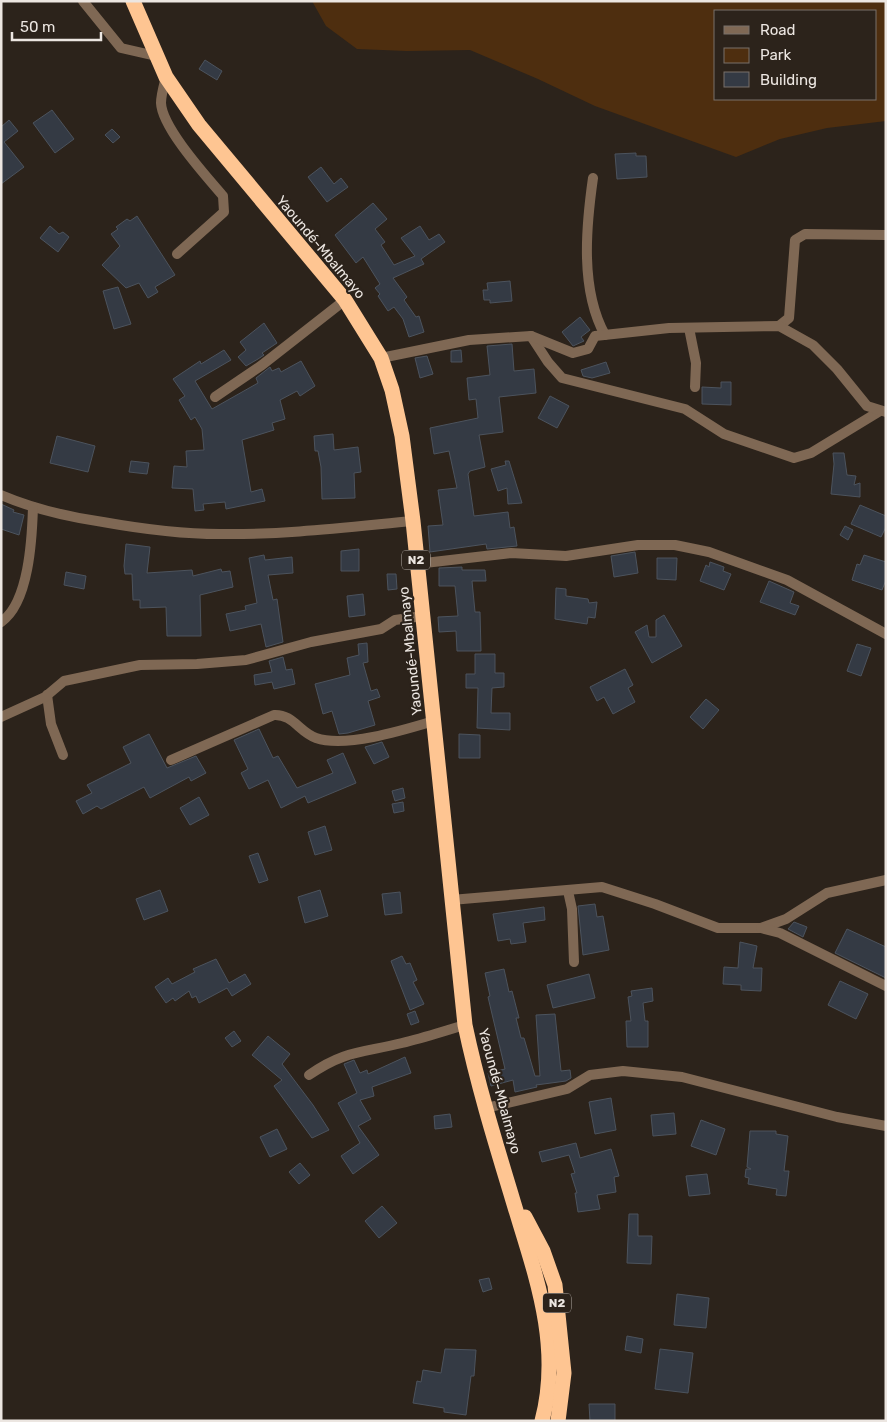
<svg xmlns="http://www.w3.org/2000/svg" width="887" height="1422" font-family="Rubik,sans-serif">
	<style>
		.green { fill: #4e2e0f; fill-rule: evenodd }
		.building { fill: #343a44; stroke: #4c535d }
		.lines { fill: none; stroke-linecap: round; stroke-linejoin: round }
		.street { stroke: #7f6854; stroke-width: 10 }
		.highway { stroke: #fec592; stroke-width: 15 }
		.labels { text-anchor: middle; stroke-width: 4.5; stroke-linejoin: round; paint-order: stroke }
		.shield { fill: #2c231b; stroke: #b2aca6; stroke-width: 1 }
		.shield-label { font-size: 12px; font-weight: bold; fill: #ece6e1 }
		.street-label { font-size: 14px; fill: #ece6e1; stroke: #2c231b }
	</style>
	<rect width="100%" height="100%" fill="#2c231b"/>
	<path class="green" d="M312 1H886V121L827 128 780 139 736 157 595 106 538 79 470 50 407 51 357 49 326 26ZM716 11H876V99H716Z"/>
	<g class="building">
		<path d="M205 60 222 71 217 80 199 69Z"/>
		<path d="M52 110 74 139 55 153 33 123Z"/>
		<path d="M9 120 18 131 4 142 24 167 1 184V127Z"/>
		<path d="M112 129 120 137 113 143 105 135Z"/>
		<path d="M636 153V156H646L647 177 617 179 615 154Z"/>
		<path d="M321 167 334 184 341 178 348 187 327 202 308 177Z"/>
		<path d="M373 203 387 219 375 229 385 242 381 245 394 265 415 256 401 238 420 226 429 240 439 234 445 242 421 259 424 264 393 278 407 297 404 300 416 317 419 316 424 332 409 337 403 319 394 307 388 311 378 296 380 294 375 288 380 284 363 257 356 263 335 235Z"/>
		<path d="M137 216 175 275 155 287 158 292 148 298 139 283 126 288 102 265 120 246 111 234 118 229 116 227 127 219 130 221Z"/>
		<path d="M50 226 59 234 63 232 69 237 58 252 40 238Z"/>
		<path d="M510 281 512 301 490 303V300H484L483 290H488L487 283Z"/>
		<path d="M118 287 131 324 114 329 103 291Z"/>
		<path d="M580 317 590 330 581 337 584 341 573 346 562 332Z"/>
		<path d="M264 323 277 343 262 353 264 355 258 359 246 366 238 357 246 350 240 342Z"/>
		<path d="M512 344 514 371 534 369 536 393 499 397 503 432 479 435 485 467 470 471 468 474 474 516 508 512 510 528 514 527 517 546 487 549 486 544 430 552 428 526 443 525 438 490 457 488 449 451 434 454 430 428 478 418 476 399 469 400 467 378 490 375 487 346Z"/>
		<path d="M224 350 231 360 195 381 212 409 258 383 256 378 270 367 272 371 279 368 281 372 301 361 315 386 300 396 297 391 280 400 285 419 272 423 274 430 242 440 251 492 262 489 265 501 226 509 225 502 203 504 204 510 195 511 193 489 172 488 174 466 187 467 186 451 204 450 202 429 195 417 191 420 179 400 185 396 173 379 200 361 201 364Z"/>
		<path d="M461 350 462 362H451V351Z"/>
		<path d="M427 356 433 374 420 378 415 358Z"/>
		<path d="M606 362 610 373 592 378 583 376 581 370Z"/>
		<path d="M721 382H731V405L702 404V387L721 388Z"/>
		<path d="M550 396 569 406 557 428 538 418Z"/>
		<path d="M333 434 334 450 358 447 361 472 354 473 355 498 322 499 321 467 318 451H315L314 436Z"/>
		<path d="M57 436 95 446 88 472 50 463Z"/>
		<path d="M833 453H844L847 475 856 476 854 485 860 483V497L831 494 834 464Z"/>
		<path d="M131 461 149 463 147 474 129 472Z"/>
		<path d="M505 461H509L522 503 508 504 507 488 498 491 491 469 506 465Z"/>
		<path d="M1 504 14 510 13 512 24 515 19 535 1 529Z"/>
		<path d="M860 505 886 516V527L881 537 851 524Z"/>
		<path d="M845 526 853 530 848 540 840 535Z"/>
		<path d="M126 544 150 547 147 573 192 570 193 576 221 569 222 572 230 571 233 587 200 595 201 636H167L166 607 140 608V600H133L132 574H125L124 566Z"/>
		<path d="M359 549V571H341V551Z"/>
		<path d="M635 552 638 573 614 577 611 556Z"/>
		<path d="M264 555 265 560 292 557 293 573 268 575 273 600 277 599 283 642 266 647 261 624 230 631 226 614 246 610 245 606 257 603 249 558Z"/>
		<path d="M864 555 886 562V580L882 590 852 580 857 564 860 565Z"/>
		<path d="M657 558H677L676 580 657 579Z"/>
		<path d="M710 562 724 567 723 571 731 574 724 590 700 581 706 565 709 567Z"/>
		<path d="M462 567V570H485L486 581H472L475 612H480L481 651H457L456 631 439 632 438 617 458 616 455 586H439V568Z"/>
		<path d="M66 572 86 576 84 589 64 585Z"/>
		<path d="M387 574H396L397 589 388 590Z"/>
		<path d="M769 581 794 592 790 603 799 606 795 615 760 602Z"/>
		<path d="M556 588 566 589V596L588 599 589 603 597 602 595 618 588 617 587 624 555 619Z"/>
		<path d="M363 594 365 615 349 617 347 596Z"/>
		<path d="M664 615 682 646 652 663 635 632 647 625 649 637H656V620Z"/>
		<path d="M367 643 368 662 363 663 371 691 377 689 380 697 368 701 375 725 348 733 339 734 332 711 323 714 315 684 350 675 347 658 359 655 358 644Z"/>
		<path d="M857 644 871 648 861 676 847 671Z"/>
		<path d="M475 654H495V673H504V687L492 688 491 713H510V730L477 728 478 688H466V674H475Z"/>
		<path d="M283 657 286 670 292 669 295 684 274 689 272 682 255 685 254 675 272 672 269 661Z"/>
		<path d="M625 669 633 685 628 688 635 702 613 714 604 697 597 701 590 687Z"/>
		<path d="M706 699 719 710 703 729 690 717Z"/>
		<path d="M259 729 273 758 278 756 297 788 333 773 327 760 343 753 356 783 308 803 305 796 281 808 268 780 249 789 241 773 248 769 234 740Z"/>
		<path d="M149 734 167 768 196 756 206 773 191 781 189 777 150 798 144 787 101 809 97 806 83 814 76 801 92 793 87 785 131 763 123 747Z"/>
		<path d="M459 734 480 735V758H459Z"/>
		<path d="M382 742 389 757 374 764 365 747Z"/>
		<path d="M403 788 405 798 395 801 392 791Z"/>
		<path d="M199 797 209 815 190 825 180 808Z"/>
		<path d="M403 802 404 811 394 813 392 804Z"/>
		<path d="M325 826 332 850 315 855 308 832Z"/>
		<path d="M258 853 268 880 259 883 249 856Z"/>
		<path d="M160 890 168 911 144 920 136 899Z"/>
		<path d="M320 890 328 916 305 923 298 897Z"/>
		<path d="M400 892 402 913 385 915 382 894Z"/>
		<path d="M595 904 597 917 603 916 609 950 583 955 578 906Z"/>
		<path d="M544 907 545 920 523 923 526 942 511 944 510 939 498 941 493 914Z"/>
		<path d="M794 922 807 927 803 937 788 929Z"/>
		<path d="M847 929 886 947V978L835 953Z"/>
		<path d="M740 942 757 946 753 968H762L761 991 741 990V985L723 984 724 967 738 968Z"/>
		<path d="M402 956 406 964 410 963 417 980 413 982 424 1004 410 1010 391 961Z"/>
		<path d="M216 959 229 983 245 974 251 984 232 996 227 988 199 1003 196 996 192 998 189 991 175 1001 173 998 166 1003 155 987 168 978 172 984 195 972 193 969Z"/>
		<path d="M504 969 509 992 512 991 519 1018H516L521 1038H524L535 1076H540L536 1015 555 1014 561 1071 570 1070 571 1078 566 1081 536 1085 537 1087 515 1092 513 1080 491 1086 488 1073 505 1069 488 997 490 996 485 973Z"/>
		<path d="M589 974 595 998 553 1008 547 985Z"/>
		<path d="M840 981 868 994 856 1019 828 1005Z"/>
		<path d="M652 988 653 1001 643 1003 645 1021H648V1047H627L626 1021H631L628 997 632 996 631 991Z"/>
		<path d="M415 1011 419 1022 411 1025 407 1014Z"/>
		<path d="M234 1031 241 1041 232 1047 225 1038Z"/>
		<path d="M268 1036 290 1054 282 1064 313 1105 329 1130 312 1138 274 1086 282 1080 252 1055Z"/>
		<path d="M405 1057 411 1073 372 1087 374 1096 360 1100 371 1119 358 1126 379 1155 353 1174 341 1156 360 1143 338 1103 357 1093 344 1064 354 1060 360 1073 367 1070 368 1074Z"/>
		<path d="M611 1098 616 1130 595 1134 589 1102Z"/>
		<path d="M674 1113 676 1134 653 1136 651 1115Z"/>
		<path d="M450 1114 452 1127 435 1129 434 1116Z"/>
		<path d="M701 1120 725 1129 716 1155 691 1146Z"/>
		<path d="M277 1129 287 1149 270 1157 260 1137Z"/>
		<path d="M750 1131H776V1134L788 1136 784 1171H789L786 1196 776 1195 777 1189 748 1184 749 1178 745 1177 746 1169H751L747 1167Z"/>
		<path d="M576 1143 580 1158 611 1149 619 1176 614 1177 616 1192 597 1195 600 1209 578 1212 575 1193H577L571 1174 575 1173 569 1155 542 1162 539 1152Z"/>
		<path d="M300 1163 310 1175 299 1184 289 1172Z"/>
		<path d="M707 1174 710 1194 689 1196 686 1176Z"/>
		<path d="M382 1206 397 1223 379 1238 365 1221Z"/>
		<path d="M629 1214H638V1236H652L651 1264 627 1263Z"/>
		<path d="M489 1278 492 1289 483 1292 479 1280Z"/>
		<path d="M677 1294 709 1298 706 1328 674 1325Z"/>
		<path d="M627 1336 643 1339 641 1353 625 1350Z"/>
		<path d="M445 1349 476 1350 474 1376H471L466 1415 444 1412V1408L413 1403 417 1381 421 1382 423 1370 441 1373Z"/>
		<path d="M660 1349 693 1353 688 1393 655 1389Z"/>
		<path d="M589 1404H615V1421H590Z"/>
	</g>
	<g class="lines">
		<g class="street">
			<path d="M83 1 121 48 156 56"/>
			<path d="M166 77C164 85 161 95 161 103 162 128 207 177 223 196L224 212 177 254"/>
			<path d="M593 178C586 227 580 290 605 335"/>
			<path d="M779 326 789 318 795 240 805 234 886 235"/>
			<path d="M689 328 696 363 695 387"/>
			<path d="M531 336 548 362 562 378 685 409 724 434 794 458 811 453 880 411"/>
			<path d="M381 358 469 340 531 336 573 353 588 349 595 336 669 328 779 326 813 345 837 369 867 406 886 412"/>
			<path d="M215 397 262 365 345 300"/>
			<path d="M1 495C34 509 68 517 103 522 142 529 181 534 220 534 284 535 349 527 413 521"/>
			<path d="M416 564 511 553 566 556 638 545H675L709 552 787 580 886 634"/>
			<path d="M1 622C29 603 32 539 33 507"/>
			<path d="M47 695 51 724 63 755"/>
			<path d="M1 717 45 697 64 681 140 665 197 664 246 660 311 642 381 629 395 620 423 616"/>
			<path d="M171 760 274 715C293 714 299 732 316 738 346 748 404 730 434 721"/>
			<path d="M568 891 572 909 574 962"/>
			<path d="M451 900 602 887 655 904 718 928H761L786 919 827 893 886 880"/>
			<path d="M761 928 780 933 886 986"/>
			<path d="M309 1075C345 1050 362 1053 402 1043 423 1038 444 1031 465 1025"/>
			<path d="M486 1108 567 1089 590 1075 623 1071 682 1077 837 1117 886 1126"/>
		</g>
		<g class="highway">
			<path d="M133 1 166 77 199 125 345 300 381 358 392 390 402 436 413 521 465 1025C477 1082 494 1138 511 1194 533 1269 563 1342 542 1421"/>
			<path d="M525 1217 543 1251 555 1285 564 1373 558 1421"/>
		</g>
	</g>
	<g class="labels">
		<g class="shield">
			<rect x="402" y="550.5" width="28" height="19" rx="4"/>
			<rect x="543" y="1293.5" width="28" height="19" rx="4"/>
		</g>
		<g class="shield-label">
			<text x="416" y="564">N2</text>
			<text x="557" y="1307">N2</text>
		</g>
		<g class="street-label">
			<text transform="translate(321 247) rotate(50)" y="5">Yaoundé-Mbalmayo</text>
			<text transform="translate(410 651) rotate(-96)" y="5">Yaoundé-Mbalmayo</text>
			<text transform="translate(500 1091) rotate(75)" y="5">Yaoundé-Mbalmayo</text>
		</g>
	</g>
	<rect width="887" height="1422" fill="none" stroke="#ece6e1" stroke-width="5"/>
	<rect x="714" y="10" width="162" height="90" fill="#2c231b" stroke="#79716a"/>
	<rect x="724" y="26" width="25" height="8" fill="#7f6854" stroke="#79716a"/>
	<text x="760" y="35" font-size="15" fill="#ece6e1">Road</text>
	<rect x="724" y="48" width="25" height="15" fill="#4e2e0f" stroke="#79716a"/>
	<text x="760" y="60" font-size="15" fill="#ece6e1">Park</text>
	<rect x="724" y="72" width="25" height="15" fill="#343a44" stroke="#79716a"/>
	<text x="760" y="85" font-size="15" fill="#ece6e1">Building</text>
	<path d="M12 32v8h89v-8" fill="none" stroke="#ece6e1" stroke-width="2.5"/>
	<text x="20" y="32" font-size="15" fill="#ece6e1" stroke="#2c231b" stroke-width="4" paint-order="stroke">50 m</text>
</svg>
